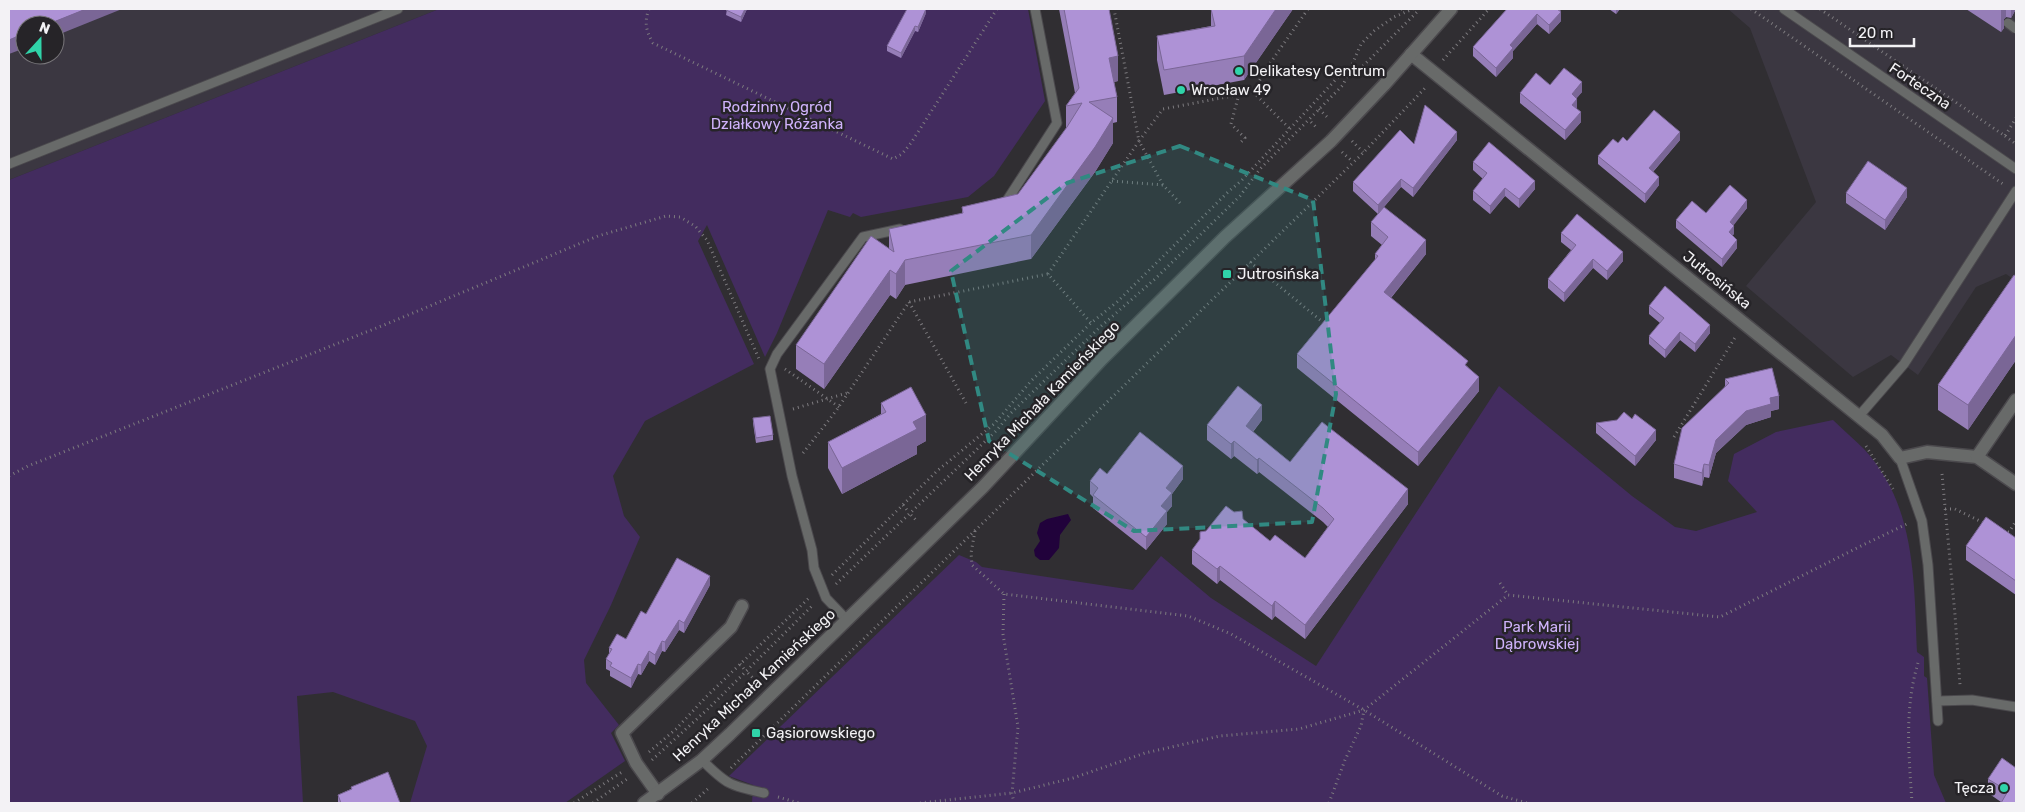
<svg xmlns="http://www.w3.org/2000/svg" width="2025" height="812" font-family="Rubik,sans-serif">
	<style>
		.built { fill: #3b3741; fill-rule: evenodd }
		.green { fill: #432c5f }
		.water { fill: #21023b }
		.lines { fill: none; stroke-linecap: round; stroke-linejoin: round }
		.service-casing { stroke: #4b494d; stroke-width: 11 }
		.minor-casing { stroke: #4b494d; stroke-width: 15 }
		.tertiary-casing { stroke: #4b494d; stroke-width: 15 }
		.path { stroke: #7d7b7f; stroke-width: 3; stroke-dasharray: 1 4; stroke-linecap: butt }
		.service { stroke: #686a69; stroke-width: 9 }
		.minor { stroke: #686a69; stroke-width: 12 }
		.tertiary { stroke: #686a69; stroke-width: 12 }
		.service-bridge-casing { stroke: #4b494d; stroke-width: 11; stroke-linecap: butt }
		.service-bridge { stroke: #686a69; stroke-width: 9 }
		.wall { fill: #967eb8 }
		.shaded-wall { fill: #7a6696 }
		.building { fill: #ae92d6; stroke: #7a6696 }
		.marked { fill: #318982; fill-opacity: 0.2; stroke: #318982; stroke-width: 4; stroke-dasharray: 10 6; stroke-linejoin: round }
		.poi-dot { fill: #30d4a9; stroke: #262428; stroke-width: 2 }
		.labels { text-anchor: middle; stroke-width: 5; stroke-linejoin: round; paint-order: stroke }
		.poi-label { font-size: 15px; fill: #f3f2f5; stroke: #262428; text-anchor: start }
		.street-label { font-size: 15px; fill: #f3f2f5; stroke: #262428 }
		.park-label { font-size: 15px; fill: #cfb2fb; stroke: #262428 }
	</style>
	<rect width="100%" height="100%" fill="#302e32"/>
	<g class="built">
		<path d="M9 9H439L9 180ZM25 25H55V55H25Z"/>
		<path d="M1728 9H2016V281L2006 274 1976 287 1918 375 1891 355 1853 377 1746 286 1816 202 1750 28Z"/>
	</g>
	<g class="green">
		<path d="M439 9H1028L1045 101 994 176 968 197 861 217 853 213 850 217 828 210 777 333 765 357 707 225 698 241 754 364 645 421 613 476 624 516 640 537 611 605 584 660 586 683 619 725 611 733 625 761 565 803H410L427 746 415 721 333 692 297 696 303 803H9V180Z"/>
		<path d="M1499 386 1632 496 1675 527 1696 531 1757 512 1728 481 1734 454 1776 432 1833 420C1843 430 1854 439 1864 449 1916 505 1914 581 1917 652L1924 657V676L1927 678 1934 775 1946 803H752L753 785 729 776 959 555 976 562 982 567 1133 590 1161 556 1211 598 1316 666Z"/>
	</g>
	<path class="water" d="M1068 514 1071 520 1060 535 1059 548 1049 560H1040L1035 556 1034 550 1040 541 1037 533 1040 523 1047 519Z"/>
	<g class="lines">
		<g class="service-casing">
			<g id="service">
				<path d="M1784 9 2016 169"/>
				<path d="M9 164 398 9"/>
				<path d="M1004 205 1057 123 1035 9"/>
				<path d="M1859 416 1904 364 2016 191"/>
				<path d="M1900 458 1922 521 1928 565 1938 721"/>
				<path d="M847 620 826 598 814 568 812 550 792 476 770 369 777 354 863 237 900 229"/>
				<path d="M1937 701 1972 700 2016 707"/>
				<path d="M702 760C726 784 730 786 764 793"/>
			</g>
		</g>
		<g class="minor-casing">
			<g id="minor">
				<path d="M1411 54 1882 435 1900 458 1927 452 1977 457 2016 484"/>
				<path d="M1977 457 2016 400"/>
				<path d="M658 794 636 763 622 733 731 627 742 606"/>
			</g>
		</g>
		<g class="tertiary-casing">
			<path id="tertiary" d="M644 803 702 760 730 734 983 487 1102 359 1225 237 1331 141 1384 85 1451 9"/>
		</g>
		<g class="path">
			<path d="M649 9C644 22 646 31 653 43L893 159 902 154 911 143 997 9"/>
			<path d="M1401 9H1402"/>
			<path d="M1751 9 2003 184"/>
			<path d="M1820 9 2005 136 2016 118"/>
			<path d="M1443 60 1489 9"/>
			<path d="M1266 69H1325L1340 75"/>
			<path d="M1351 75 1359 70 1417 12 1416 10"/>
			<path d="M1253 92 1290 129"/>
			<path d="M1239 94 1231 124 1245 138 1241 142"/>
			<path d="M1319 109 1329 119"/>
			<path d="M1311 122 1318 129"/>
			<path d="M2005 136 2016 144"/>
			<path d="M1352 141 1363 152"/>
			<path d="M1342 152 1353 162"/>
			<path d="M1112 181 1163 185"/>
			<path d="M1180 203 1163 185 1139 141 1163 109 1253 92 1266 69 1308 9"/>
			<path d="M1250 262 1325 324"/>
			<path d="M1048 274 1139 141 1114 9"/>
			<path d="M909 302 966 403"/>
			<path d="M785 369 839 407"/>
			<path d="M793 409 847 393"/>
			<path d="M1674 437 1736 336"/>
			<path d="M1866 446 1893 489"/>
			<path d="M803 453 836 411 909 302 1048 274 1091 323"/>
			<path d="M1942 474 1955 615 1960 685"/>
			<path d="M9 476 28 466 384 325 598 236 666 216 680 217 695 226 707 240 759 359"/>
			<path d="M903 505 907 510"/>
			<path d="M1945 509H1955L1986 524"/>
			<path d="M911 515 917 521"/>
			<path d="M975 531 971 553 972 565 1004 594 1188 616 1231 634 1364 710 1502 796 1527 803"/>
			<path d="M2003 532H2009L2016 521"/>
			<path d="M832 575 937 471 994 424 1032 380 1091 323 1117 302 1229 191 1241 181 1340 75H1345"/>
			<path d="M1500 583 1508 595"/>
			<path d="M836 584 996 431 1011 413 1099 328 1155 279 1240 196 1260 169 1343 85 1361 44 1374 31 1394 17 1413 9"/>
			<path d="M1004 594 1003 634 1018 727 1012 793 1014 803"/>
			<path d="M740 664 744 669"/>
			<path d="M748 673 754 679"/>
			<path d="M649 752 676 729 706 697 810 597"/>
			<path d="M652 760 710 707 813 605"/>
			<path d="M731 768 1361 155 1427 86"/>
			<path d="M778 797 799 803"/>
			<path d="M574 803 622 772"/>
			<path d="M593 803 627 779"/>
			<path d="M692 803 710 787"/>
			<path d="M920 803 1012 793 1073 778 1145 753 1220 736 1299 729 1364 710 1508 595 1720 617 1863 545 1909 523"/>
			<path d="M1329 803 1345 760 1361 726 1364 710"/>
			<path d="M1912 803C1909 756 1904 709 1918 663"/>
		</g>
		<use href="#service" class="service"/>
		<use href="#minor" class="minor"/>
		<use href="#tertiary" class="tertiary"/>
		<g class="service-bridge-casing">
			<path id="service-bridge" d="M2008 23 2016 29"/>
		</g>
		<use href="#service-bridge" class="service-bridge"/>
	</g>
	<g class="wall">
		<path d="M727 9H747L741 22 726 15Z"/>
		<path d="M1059 9H1109L1118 81 1114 82 1117 97V122L1113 123V143L1095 172 1031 259 905 285 896 299 890 295 824 389 796 369V345L889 249V229L962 214V207L1018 194 1066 129V106L1075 93Z"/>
		<path d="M1211 9H1293L1244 80 1164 95 1157 60V36L1211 26Z"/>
		<path d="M1507 9H1562L1560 11 1561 21 1549 34 1537 24 1513 51V58L1496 77 1473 56V47Z"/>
		<path d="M1609 9H1620L1616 14Z"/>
		<path d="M1966 9H2016L2011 18 2006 17 2004 19V28L2001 32Z"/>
		<path d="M926 13 918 32 915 31 901 58 887 51V46Z"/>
		<path d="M1550 85 1582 92 1576 98 1577 109 1581 122 1565 140 1520 103V93Z"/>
		<path d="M1457 140 1413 197 1401 187 1378 214 1353 191V182L1414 144Z"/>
		<path d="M1680 140 1653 172 1659 185 1645 203 1598 164V156L1618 143 1627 141Z"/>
		<path d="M1473 162 1535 189 1519 208 1505 196 1490 214 1473 200V191L1483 179 1473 170Z"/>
		<path d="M1846 193 1907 197 1885 230 1846 203Z"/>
		<path d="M1747 208 1733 225 1734 234 1732 235 1737 248 1722 267 1676 228V220L1706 213Z"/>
		<path d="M1371 222 1426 254 1391 298 1468 367 1479 391 1418 466 1297 368V354L1375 260V254L1382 245 1371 236Z"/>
		<path d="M1561 233 1623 261 1607 280 1593 268 1564 302 1548 288V279L1571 250 1561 242Z"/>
		<path d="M2016 276V360L1968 430 1938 410V385Z"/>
		<path d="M1649 306 1710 333 1695 352 1680 340 1665 358 1649 344V336L1660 323 1649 314Z"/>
		<path d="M1725 379 1779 409 1771 411V417L1746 425 1716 453 1709 478 1704 477 1702 486 1674 478V464L1725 386Z"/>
		<path d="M881 403 926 441 917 446V454L842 494 828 468V442L881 414Z"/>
		<path d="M753 418 773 435V440L756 443 753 423Z"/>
		<path d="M1632 419 1656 440 1635 466 1596 433V423Z"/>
		<path d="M1262 420 1253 432 1290 462 1408 504 1305 639 1275 616 1272 620 1220 580 1217 584 1192 564V550L1200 540V532L1206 531 1243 519 1270 541 1305 558 1328 527 1323 522 1259 472 1257 474 1234 456 1231 459 1207 440V425Z"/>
		<path d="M1107 474 1183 479 1172 494V506L1167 512V524L1146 550 1093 508V497L1090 494V481Z"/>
		<path d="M2016 538V595L1966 560V546Z"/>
		<path d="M710 585 684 633 679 630 665 652 662 651 655 665 649 661 641 675 638 674 631 688 610 676V671L606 669V659L609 654V648L626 639 646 614Z"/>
		<path d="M2016 768V803H2001V802L1988 793V779Z"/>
		<path d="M351 787 400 803H338V795L351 789Z"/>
	</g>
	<g class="shaded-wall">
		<path d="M86 9H122L55 36V25H46Z"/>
		<path d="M745 9H747L741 22V17Z"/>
		<path d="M926 9V13L918 32V27Z"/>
		<path d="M1276 9H1293L1244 80V56Z"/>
		<path d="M1616 9H1620L1616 14Z"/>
		<path d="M2001 9H2006V17L2004 19V28L2001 32Z"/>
		<path d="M2011 9H2016L2011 18Z"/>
		<path d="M1561 12V21L1549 34V25Z"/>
		<path d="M1537 14V24L1513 51V58L1496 77V68L1510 45Z"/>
		<path d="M915 26V31L901 58V53Z"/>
		<path d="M25 33V48L9 54V40Z"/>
		<path d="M1118 56V81L1109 83V58Z"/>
		<path d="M1582 82V92L1572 104V94Z"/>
		<path d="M1577 99V109L1572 105Z"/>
		<path d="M1581 112V122L1565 140V130Z"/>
		<path d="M1113 118V143L1095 172 1031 259V235Z"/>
		<path d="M1457 132V140L1413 197V188Z"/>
		<path d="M1680 132V140L1649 176V168Z"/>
		<path d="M1659 177V185L1645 203V194Z"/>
		<path d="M1401 179V187L1378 214V205Z"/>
		<path d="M1535 181V189L1519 208V199Z"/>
		<path d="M1505 188V196L1490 214V206Z"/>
		<path d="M1907 188V197L1885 230V220Z"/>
		<path d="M1747 200V208L1730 230V222Z"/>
		<path d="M1734 226V234L1729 240V232Z"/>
		<path d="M1426 240V254L1384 306V292Z"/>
		<path d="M1737 240V248L1722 267V259Z"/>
		<path d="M1623 252V261L1607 280V271Z"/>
		<path d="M1593 259V268L1564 302V293Z"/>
		<path d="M905 260V285L896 299V274Z"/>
		<path d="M890 270V295L824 389V364Z"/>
		<path d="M1710 325V333L1695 352V344Z"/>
		<path d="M1680 332V340L1665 358V350Z"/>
		<path d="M2016 335V360L1968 430V405Z"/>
		<path d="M1479 377V391L1418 466V452Z"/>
		<path d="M1779 396V409L1771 411V417L1746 425 1716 453 1709 478V465L1716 440 1746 411 1770 398Z"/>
		<path d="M1262 405V420L1246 440V426Z"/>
		<path d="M926 415V441L917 446V454L842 494V468L913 422Z"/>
		<path d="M1656 430V440L1635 466V456Z"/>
		<path d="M1234 441V456L1231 459V444Z"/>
		<path d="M1259 458V472L1257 474V460Z"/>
		<path d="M1704 464V477L1702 486V473Z"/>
		<path d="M1183 466V479L1172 494V506L1167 512V524L1146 550V537L1161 506 1166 488Z"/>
		<path d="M1408 489V504L1305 639V625Z"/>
		<path d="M1220 566V580L1217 584V569Z"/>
		<path d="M710 576V585L684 633V623Z"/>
		<path d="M1275 601V616L1272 620V606Z"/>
		<path d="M679 620V630L665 652V642Z"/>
		<path d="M662 641V651L655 665V655Z"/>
		<path d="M649 651V661L641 675V665Z"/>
		<path d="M638 664V674L631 688V678Z"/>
	</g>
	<g class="building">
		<path d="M9 9H86L46 25H25V33L9 40Z"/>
		<path d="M727 9H745L741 17 726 10Z"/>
		<path d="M907 9H926L918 27 915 26 901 53 887 46Z"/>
		<path d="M1064 9H1109L1118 56 1109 58 1117 97 1089 102 1113 118 1095 147 1031 235 905 260 896 274 890 270 824 364 796 345 871 236 894 252 889 229 963 213 962 207 1018 194 1067 127 1082 103 1066 106 1079 88Z"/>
		<path d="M1211 9H1276L1244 56 1164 70 1157 36 1215 26Z"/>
		<path d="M1507 9H1557L1561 12 1549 25 1537 14 1510 45 1513 48 1496 68 1473 47Z"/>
		<path d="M1564 68 1582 82 1572 94 1577 99 1572 105 1581 112 1565 130 1520 93 1536 73 1550 85Z"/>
		<path d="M1425 105 1457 132 1413 188 1401 179 1378 205 1353 182 1400 130 1414 144Z"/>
		<path d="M1654 110 1680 132 1649 168 1659 177 1645 194 1598 156 1613 139 1618 143 1623 137 1627 141Z"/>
		<path d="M1489 142 1535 181 1519 199 1505 188 1490 206 1473 191 1487 173 1473 162Z"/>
		<path d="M1868 161 1907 188 1885 220 1846 193Z"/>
		<path d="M1730 185 1747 200 1730 222 1734 226 1729 232 1737 240 1722 259 1676 220 1692 201 1706 213Z"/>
		<path d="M1384 207 1426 240 1384 292 1468 361 1465 365 1479 377 1418 452 1297 354 1378 256 1375 254 1388 237 1371 222Z"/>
		<path d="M1577 214 1623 252 1607 271 1593 259 1564 293 1548 279 1576 245 1561 233Z"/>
		<path d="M2014 275 2016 276V335L1968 405 1938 385Z"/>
		<path d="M1665 286 1710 325 1695 344 1680 332 1665 350 1649 336 1664 318 1649 306Z"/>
		<path d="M1772 368 1779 396 1770 398 1771 404 1746 411 1716 440 1709 465 1704 464 1702 473 1674 464 1682 428 1729 383 1725 379Z"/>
		<path d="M1238 386 1262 405 1246 426 1290 462 1322 422 1408 489 1305 625 1275 601 1272 606 1220 566 1217 569 1192 550 1200 539V532L1206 531 1226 506 1234 512 1242 511 1243 519 1270 541 1275 535 1305 558 1334 519 1323 508 1259 458 1257 460 1234 441 1231 444 1207 425Z"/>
		<path d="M911 387 926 415 913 422 917 429 842 468 828 442 886 412 881 403Z"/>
		<path d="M1624 412 1632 419 1635 414 1656 430 1635 456 1596 423 1617 420Z"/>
		<path d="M770 416 773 435 756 438 753 418Z"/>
		<path d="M1140 432 1183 466 1166 488 1172 493 1161 506 1167 511 1146 537 1093 495 1098 488 1090 481 1100 468 1107 474Z"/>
		<path d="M1986 517 2016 538V581L1966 546Z"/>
		<path d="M677 558 710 576 684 623 679 620 665 642 662 641 655 655 649 651 641 665 638 664 631 678 610 666 612 663 606 659 612 649 609 648 617 634 626 639 641 611 646 614Z"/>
		<path d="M2002 758 2016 768V803H2001L2008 791 1988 779Z"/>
		<path d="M388 772 400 803H341L338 795 352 789 351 787Z"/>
	</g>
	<path class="marked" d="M1180 146 1313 200 1336 394 1312 522 1134 531 989 441 951 271 1067 183Z"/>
	<g class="poi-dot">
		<circle cx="1239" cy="71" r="5"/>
		<circle cx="1181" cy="90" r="5"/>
		<rect x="1222" y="269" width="10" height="10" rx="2.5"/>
		<rect x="751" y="728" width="10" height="10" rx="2.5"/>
		<circle cx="2004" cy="788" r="5"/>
	</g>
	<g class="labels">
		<g class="poi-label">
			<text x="1249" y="76">Delikatesy Centrum</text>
			<text x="1191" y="95">Wrocław 49</text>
			<text x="1237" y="279">Jutrosińska</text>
			<text x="766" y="738">Gąsiorowskiego</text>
			<text x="1994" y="793" text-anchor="end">Tęcza</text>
		</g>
		<g class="street-label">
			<text transform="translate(1920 86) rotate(34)" y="5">Forteczna</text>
			<text transform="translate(1717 280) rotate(39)" y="5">Jutrosińska</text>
			<text transform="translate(1042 401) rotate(-46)" y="5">Henryka Michała Kamieńskiego</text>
			<text transform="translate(754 685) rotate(-43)" y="5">Henryka Michała Kamieńskiego</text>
		</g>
		<g class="park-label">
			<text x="777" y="112">Rodzinny Ogród<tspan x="777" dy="17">Działkowy Różanka</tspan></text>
			<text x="1537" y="632">Park Marii<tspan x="1537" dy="17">Dąbrowskiej</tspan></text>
		</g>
	</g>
	<rect width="2025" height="812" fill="none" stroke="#f3f2f5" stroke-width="20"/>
	<g transform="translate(40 40) rotate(21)"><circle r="24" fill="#262428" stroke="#78767a"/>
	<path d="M0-4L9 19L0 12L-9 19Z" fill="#30d4a9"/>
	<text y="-8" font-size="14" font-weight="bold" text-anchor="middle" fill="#f3f2f5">N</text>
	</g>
	<path d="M1850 38v8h64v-8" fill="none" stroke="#f3f2f5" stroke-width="2.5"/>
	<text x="1858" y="38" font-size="15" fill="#f3f2f5" stroke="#262428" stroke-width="4" paint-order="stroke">20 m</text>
</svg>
